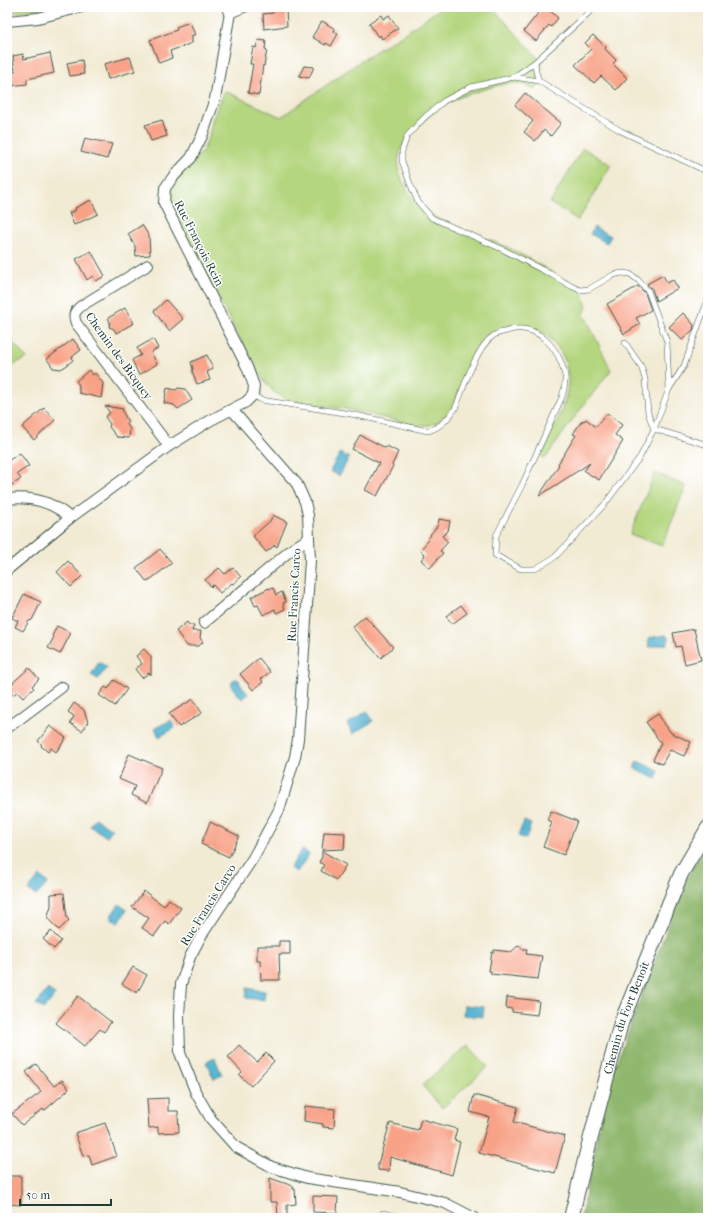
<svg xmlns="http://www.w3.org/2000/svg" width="715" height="1225" font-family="'IM FELL French Canon',serif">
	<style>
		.green { fill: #b4d67e; stroke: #6a8a59 }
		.forest { fill: #8fb76d; stroke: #577a50 }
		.water { fill: #50b0cf; stroke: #387682 }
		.building { fill: #f8a287 }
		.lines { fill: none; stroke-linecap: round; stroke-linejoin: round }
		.lane-casing { stroke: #3f574c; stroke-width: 6 }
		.street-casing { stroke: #3f574c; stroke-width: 12 }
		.secondary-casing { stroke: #3f574c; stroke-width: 16 }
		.lane { stroke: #fff; stroke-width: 5 }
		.street { stroke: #fff; stroke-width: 10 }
		.secondary { stroke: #fff; stroke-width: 14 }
		.labels { text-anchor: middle; stroke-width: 3; stroke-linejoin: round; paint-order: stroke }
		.street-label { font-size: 12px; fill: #1f3d34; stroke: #fff }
	</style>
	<rect width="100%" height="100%" fill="#fff"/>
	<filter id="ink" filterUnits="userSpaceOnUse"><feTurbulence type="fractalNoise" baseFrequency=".025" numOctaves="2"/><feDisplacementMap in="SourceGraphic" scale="8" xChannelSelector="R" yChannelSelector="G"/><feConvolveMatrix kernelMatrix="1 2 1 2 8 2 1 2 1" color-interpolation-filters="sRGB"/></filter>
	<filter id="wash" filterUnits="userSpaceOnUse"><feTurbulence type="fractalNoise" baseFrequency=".012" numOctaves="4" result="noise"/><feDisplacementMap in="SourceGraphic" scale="16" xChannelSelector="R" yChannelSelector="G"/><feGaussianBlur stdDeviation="0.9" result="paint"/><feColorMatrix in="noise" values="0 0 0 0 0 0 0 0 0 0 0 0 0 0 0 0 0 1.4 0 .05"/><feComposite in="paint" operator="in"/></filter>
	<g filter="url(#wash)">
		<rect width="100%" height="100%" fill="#f2ebd4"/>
		<g class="green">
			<path d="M7 7H47L34 10 7 13Z"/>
			<path d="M442 7H492L542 62 536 90C530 87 523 84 516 83 505 82 483 90 472 93 446 100 424 118 408 138 384 167 410 202 437 218 459 231 484 237 507 247 525 256 543 267 560 277 566 280 574 283 579 287 583 291 585 301 587 307L584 314 611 370 573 419 545 459 540 455C550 434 566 408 568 385 571 348 538 316 502 329 497 331 492 332 488 335 471 350 462 387 452 408L447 414 437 422 430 425 418 426 351 410 290 401 274 392 261 377 164 198V191L203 151 209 136 213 118 225 91 281 117 365 58 411 29Z"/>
			<path d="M583 148 611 165 578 220 550 203Z"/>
			<path d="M7 337 27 358 12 365 7 366Z"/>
			<path d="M655 473 686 486 662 546 630 534Z"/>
			<path d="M468 1045 488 1067 442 1108 422 1085Z"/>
		</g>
		<path class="forest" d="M708 842V1218H581L607 1087 686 879Z"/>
		<g class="water">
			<path d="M594 227 611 236 607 243 590 234Z"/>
			<path d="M340 453 349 458 339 476 330 471Z"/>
			<path d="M666 635 669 639 667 644 649 647 648 638Z"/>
			<path d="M99 662 107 667 98 679 91 675Z"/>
			<path d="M236 679 239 680 240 684 248 694 242 699 231 686 233 680Z"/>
			<path d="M367 711 373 721 353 734 347 724Z"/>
			<path d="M171 720 175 728 159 737 155 728Z"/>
			<path d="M637 761 659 771 656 779 634 768Z"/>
			<path d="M95 818 112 829 107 837 90 826Z"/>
			<path d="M524 821 531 824 526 839 518 836Z"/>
			<path d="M302 849 309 854 297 872 290 868Z"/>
			<path d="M40 876 48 883 36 896 28 890Z"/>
			<path d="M119 904 127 910 118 923 110 917Z"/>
			<path d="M247 988 265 991 264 1000 246 998Z"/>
			<path d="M48 989 55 995 44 1009 36 1004Z"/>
			<path d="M464 1005 484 1007 483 1017 463 1015Z"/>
			<path d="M215 1058 222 1075 214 1079 206 1062Z"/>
		</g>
		<g id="blocks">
			<g class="building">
				<path d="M543 7H546L558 18 551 27 549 25 536 41 524 31Z"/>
				<path d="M273 10H286L287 26 264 29 263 14 273 13Z"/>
				<path d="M381 15 383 19 389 15 398 28 382 39 380 35 378 37 369 23Z"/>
				<path d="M322 21 335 29 334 32 338 34 331 46 326 43 325 45 312 37Z"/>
				<path d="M190 22 195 35H192V43L170 51 172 58 159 63 150 40 177 30 176 27Z"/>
				<path d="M593 35 606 47 605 49 616 60 613 64 627 78 616 90 601 76 594 83 575 65 591 49 585 43Z"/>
				<path d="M258 40 266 41 265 49 267 50 264 66 263 65 259 95 248 93 253 64H250L253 47 256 48Z"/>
				<path d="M50 53 54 73 27 79V84L10 86 8 74 15 72 13 56 23 54 24 59Z"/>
				<path d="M130 57 135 71 108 79 104 64Z"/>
				<path d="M82 60 84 74 70 76 67 63Z"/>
				<path d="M304 66 314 67 309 78 299 76Z"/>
				<path d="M525 93 561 123 551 136 544 130 535 141 524 132 533 121 515 105Z"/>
				<path d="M162 120 167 136 151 141 145 125Z"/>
				<path d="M85 138 112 144 107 159 81 152Z"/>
				<path d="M91 200 98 214 74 225 69 213 76 210 75 208Z"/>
				<path d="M142 225 149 236 150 255 136 256 135 246 128 234Z"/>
				<path d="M91 251 105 276 96 281 93 276 87 280 76 259Z"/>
				<path d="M663 275 667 283 673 280 678 288 656 301 652 289 647 284Z"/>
				<path d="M638 286 645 293 651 310 636 318 640 324 624 334 607 304Z"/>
				<path d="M166 300 183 319 169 331 154 311Z"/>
				<path d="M125 308 134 323 116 333 114 329 109 327 110 322 108 318Z"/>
				<path d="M683 313 694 325 693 330 682 340 669 327Z"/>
				<path d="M73 339 81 350 72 357 73 360 66 366 61 369 53 368 47 359Z"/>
				<path d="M153 339 158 348 151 352 157 364 139 375 132 360 141 355 137 348Z"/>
				<path d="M207 355 213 369 207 372 210 380 197 384 192 371 193 369 191 362Z"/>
				<path d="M89 370 93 375 95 373 103 383 101 398 79 393V385L76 381Z"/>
				<path d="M167 388 176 390 178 388 185 389 192 400 178 409 174 405 164 403Z"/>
				<path d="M105 406 123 409V412L128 422 126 423 130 429 129 438 117 437 109 427 110 424 105 417 110 413Z"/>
				<path d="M44 408 55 420 34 440 22 427Z"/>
				<path d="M607 413 622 425 615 435 623 441 599 480 584 471 590 463 539 496 559 465 558 464 576 435 573 434 581 422H582L583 420 584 421 586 419 596 427Z"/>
				<path d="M360 435 386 448 387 446 398 452 392 465 393 466 377 496 365 490 379 463 352 449Z"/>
				<path d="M20 453 29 466 17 474 21 479 12 485 9 480 7 482V459L8 461Z"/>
				<path d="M273 515 287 522 277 547 275 545 266 552 253 536 270 521Z"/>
				<path d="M439 519 450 521 448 531 442 536 448 542 440 551 443 553 430 568 421 560 425 555 420 550 428 541 427 540 431 535H430L438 525Z"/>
				<path d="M160 549 172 563 147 582 136 568Z"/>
				<path d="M68 561 82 576 71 587 57 572Z"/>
				<path d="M219 568 225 574 233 568 241 577 233 584 232 583 220 593 213 585 211 587 205 580Z"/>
				<path d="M269 588 270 589 273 588 276 595 282 592 286 602 283 603 285 609 276 613 275 609 263 615 258 605 255 606 251 597Z"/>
				<path d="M24 594 41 602 32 620 29 621 23 631 15 627 18 621 12 618Z"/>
				<path d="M461 605 467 613 452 624 446 616Z"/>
				<path d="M365 616 393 647 381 658 352 627Z"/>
				<path d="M187 622 189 625H194L192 631H201L200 638 203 642 199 646H187L176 631Z"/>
				<path d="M57 626 71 633 60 654 48 648 54 637 52 636Z"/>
				<path d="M694 629 701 660 685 664 681 646 676 647 673 633Z"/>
				<path d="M144 649 151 657V675L149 673 142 678 135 669 142 664 136 656Z"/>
				<path d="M259 658 270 672 261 679 263 682 253 690 240 674Z"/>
				<path d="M29 668 39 679 32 686 34 688 23 698 17 692 13 695 7 688Z"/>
				<path d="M114 680 127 689 115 706 99 695 105 687 108 689Z"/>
				<path d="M193 699 202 713 179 727 169 714Z"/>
				<path d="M74 703 84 710 88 722 82 731 70 723 74 716 68 712Z"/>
				<path d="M658 714 671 733 691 742 684 756 670 750 662 764 653 760 661 743 646 722Z"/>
				<path d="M50 726 66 738 56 752 51 748 48 752 41 746 42 745 38 741Z"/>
				<path d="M129 754 162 768 147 803 131 795 135 786 119 779Z"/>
				<path d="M551 811 577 821 564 855 543 847 552 822 547 820Z"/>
				<path d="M210 822 239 836 229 857 201 844Z"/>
				<path d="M324 832 345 833 344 849 322 850Z"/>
				<path d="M322 851 346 865 336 880 321 871 324 865 319 862 322 857Z"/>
				<path d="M144 891 164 906 169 899 181 908 169 924 165 921 154 936 142 928 149 918 132 907Z"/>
				<path d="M64 893 67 918 69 920 59 930 48 919V915L51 906V894Z"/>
				<path d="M51 931 61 941 54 949 43 939Z"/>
				<path d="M279 941H290V954H279L280 980H261L260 961H257V946H279Z"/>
				<path d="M519 945 522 949H527L526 954 542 956 538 979 491 974V971H489L492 952 494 953V950L511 952Z"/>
				<path d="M133 967 147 975 137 993 122 984Z"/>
				<path d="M78 996 111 1022 104 1032 100 1029 85 1046 56 1023Z"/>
				<path d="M507 997 539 1001 537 1015 512 1012V1009L506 1008Z"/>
				<path d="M239 1045 257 1062 266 1053 274 1061 251 1086 239 1075 242 1072 228 1057Z"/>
				<path d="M36 1064 54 1086 62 1080 69 1089 44 1111 43 1109 22 1125 12 1114 41 1092 26 1072Z"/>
				<path d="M474 1095 518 1107 514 1122 565 1136 555 1173 479 1153 489 1117 470 1112Z"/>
				<path d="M168 1098V1111H178L179 1132 158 1133V1127L149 1128 147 1099Z"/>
				<path d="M305 1106 335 1109 334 1128 323 1127V1124L304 1121Z"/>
				<path d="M421 1119 457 1129 454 1140 460 1142 452 1175 390 1157 389 1171 378 1170V1164L390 1123 418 1130Z"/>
				<path d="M105 1123 117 1156 92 1165 89 1155 83 1156 75 1133Z"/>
				<path d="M7 1176H21V1205L7 1204Z"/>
				<path d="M270 1178 293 1186V1189H295L296 1204 287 1205V1218H278L277 1202H270Z"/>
				<path d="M313 1196 338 1197 337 1213 313 1212Z"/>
			</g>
		</g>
	</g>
	<g filter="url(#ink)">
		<use href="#blocks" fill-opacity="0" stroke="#3f574c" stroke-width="1"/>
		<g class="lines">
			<g class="lane-casing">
				<g id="lane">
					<path d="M595 7 535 62 536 72 539 81 621 131 708 172"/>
					<path d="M514 77 535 62"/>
					<path d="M625 343 641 366 645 379 648 413 654 429 708 445"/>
					<path d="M669 389 684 366 708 299"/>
					<path d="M253 395 261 400 351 414 428 431C440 428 448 419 455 409 463 390 476 347 493 336 496 333 503 332 507 331 537 321 560 349 565 376 566 383 564 390 562 397L522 485 496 536 495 555 521 569H535L555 557 604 505 640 457 654 429 669 389 667 342 648 291 638 280 630 274 622 273 613 275 589 289 580 290 571 286 552 275 502 249 432 218 418 202 409 181 402 161V151L407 136 425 117 444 101 471 87 514 77 539 81"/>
					<path d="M383 1218V1213L404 1218"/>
				</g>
			</g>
			<g class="street-casing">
				<g id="street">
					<path d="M229 13 244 7"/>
					<path d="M7 21 38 18 82 7"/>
					<path d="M148 265 81 306C74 312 73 315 76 323L169 446"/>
					<path d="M232 410 297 484 305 502 308 515 310 561 298 739 295 757 279 810 253 858 201 936 190 957 181 984 179 1016 180 1053 196 1093 211 1119 236 1147 272 1167 307 1178 400 1192 445 1203 474 1218"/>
					<path d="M7 499C31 496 52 501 70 518"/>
					<path d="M7 570 70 518 169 446 211 420 246 402 253 395 254 386 247 367 164 203 165 188 173 177 191 158 202 136 215 99 231 7"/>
					<path d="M204 623 291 550 309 538"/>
					<path d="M7 723 10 726 62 687"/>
				</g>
			</g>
			<g class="secondary-casing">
				<g id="secondary">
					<path id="s1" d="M571 1218 587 1152 621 1023 681 874 708 828"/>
				</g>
			</g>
			<use href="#lane" class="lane"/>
			<use href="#street" class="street"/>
			<use href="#secondary" class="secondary"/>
		</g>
	</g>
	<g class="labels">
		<g class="street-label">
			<text transform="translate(199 243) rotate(63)" y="4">Rue François Rein</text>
			<text transform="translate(119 356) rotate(54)" y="4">Chemin des Bicquey</text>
			<text transform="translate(294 595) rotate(-87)" y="4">Rue Francis Carco</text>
			<text transform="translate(208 905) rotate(-58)" y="4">Rue Francis Carco</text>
			<text dy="4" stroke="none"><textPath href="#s1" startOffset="208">Chemin du Fort Benoît</textPath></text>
		</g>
	</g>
	<rect width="715" height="1225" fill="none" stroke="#fff" stroke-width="24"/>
	<path d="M20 1199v6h91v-6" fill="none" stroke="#1f3d34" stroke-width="2"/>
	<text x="26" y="1199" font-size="12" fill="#1f3d34" stroke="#ffffff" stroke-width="3" paint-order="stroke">50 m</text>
</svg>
